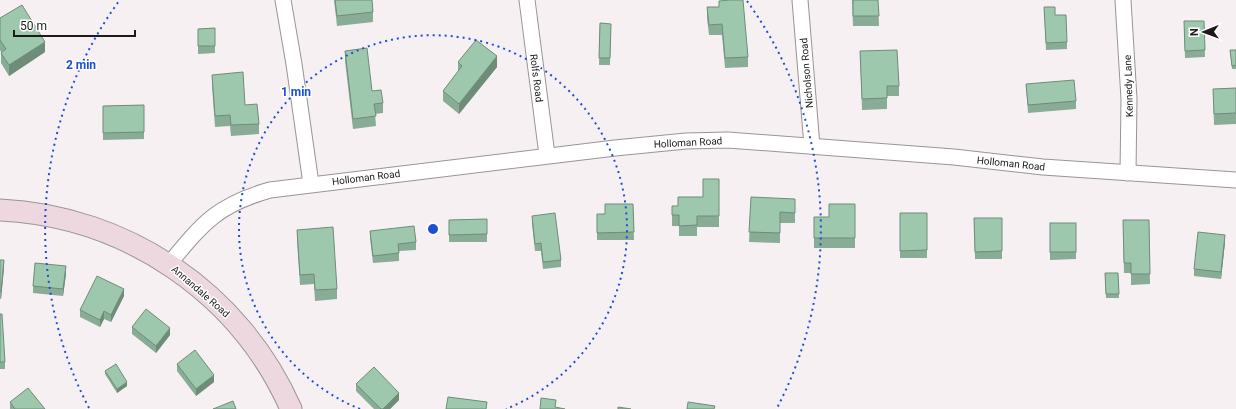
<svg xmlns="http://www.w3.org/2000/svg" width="1236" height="409" font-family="Roboto,sans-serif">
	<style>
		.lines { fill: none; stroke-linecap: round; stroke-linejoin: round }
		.minor-casing { stroke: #999495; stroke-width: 17 }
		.secondary-casing { stroke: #999495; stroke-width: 23 }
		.minor { stroke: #fff; stroke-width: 15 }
		.secondary { stroke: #eed8e0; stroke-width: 21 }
		.wall { fill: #88ac95 }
		.shaded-wall { fill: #6f8c79 }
		.building { fill: #9ec8ad; stroke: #6f8c79 }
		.ring { fill: none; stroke: #1d4ed8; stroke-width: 2; stroke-dasharray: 2 4 }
		.labels { text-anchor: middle; stroke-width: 3; stroke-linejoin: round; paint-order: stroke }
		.street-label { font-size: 10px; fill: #1c1a1a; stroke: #fff }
		.centre { fill: #1d4ed8; stroke: #fff; stroke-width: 2 }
		.ring-label { font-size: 12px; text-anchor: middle; font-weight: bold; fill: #1d4ed8; stroke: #fff; stroke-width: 3; stroke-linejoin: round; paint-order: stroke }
	</style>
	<rect width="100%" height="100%" fill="#f6f0f2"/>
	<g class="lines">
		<g class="minor-casing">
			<g id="minor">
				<path d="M283 0 294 64 311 184"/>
				<path d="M527 0 547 155"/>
				<path d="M800 0 812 146"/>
				<path d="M1123 0 1129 99 1128 173"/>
				<path d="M169 264C203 223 217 205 270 190L615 148 686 141 728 140 954 157 1043 167 1236 180"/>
			</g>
		</g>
		<g class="secondary-casing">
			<path id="secondary" d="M0 210C127 216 240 293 291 409"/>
		</g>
		<use href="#minor" class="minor"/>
		<use href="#secondary" class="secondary"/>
	</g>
	<g class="wall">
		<path d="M334 0H372L373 12V22L337 26Z"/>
		<path d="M852 0H878L879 26H853Z"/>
		<path d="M719 1 748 57V67L725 68 722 35H709L707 18V7H719Z"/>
		<path d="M1044 7 1055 15 1067 42V49L1046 50Z"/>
		<path d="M0 18 45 52 9 76 1 63V52L0 50Z"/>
		<path d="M1184 21H1204L1205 57 1185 58Z"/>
		<path d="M600 23 611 24 610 65H599Z"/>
		<path d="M215 28V53L198 54V29Z"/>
		<path d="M1230 50H1236V69H1232Z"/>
		<path d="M345 51 372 91 383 103V113L375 114 376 126 353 129 345 61Z"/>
		<path d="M860 51 899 86V96H887V109L862 110Z"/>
		<path d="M458 62 497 67 459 114 443 101V91L458 72Z"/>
		<path d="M212 75 245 105 259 124V134L231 136 230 126 215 127 212 85Z"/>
		<path d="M1026 84 1076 101V109L1028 113Z"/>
		<path d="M1236 88V124L1214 125 1213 89Z"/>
		<path d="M144 105V139L103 140V106Z"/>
		<path d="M719 179V227H697V236H679V226H672V206H678L703 197Z"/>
		<path d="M751 197 795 209V223H780V243L749 242Z"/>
		<path d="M633 204 634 240H597V214H605Z"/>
		<path d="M855 204V248H814V217H829Z"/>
		<rect x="900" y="213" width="27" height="45"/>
		<path d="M532 216 561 260V267L543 269 541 251H535L532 224Z"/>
		<path d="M974 218H1002V259H975Z"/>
		<path d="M487 219V242H449V220Z"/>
		<path d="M1123 220H1149L1150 284 1131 285V273H1124Z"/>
		<path d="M1050 223H1076V259L1050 260Z"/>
		<path d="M297 230 337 289V299L315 301 314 284 300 285 297 240Z"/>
		<path d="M370 231 416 242V250L399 251V261L373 263 370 238Z"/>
		<path d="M1225 242 1221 279 1194 276V269Z"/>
		<path d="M0 260 4 267 1 299H0Z"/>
		<path d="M1105 273H1118L1119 298H1106Z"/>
		<path d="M66 274 63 296 33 293V286Z"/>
		<path d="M124 296 111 322 104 319 100 327 80 317V310Z"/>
		<path d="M0 314 5 362V369H0Z"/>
		<path d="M132 327 170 335 156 353 132 334Z"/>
		<path d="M177 364 214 382 196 396 177 371Z"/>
		<path d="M105 371 127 386 117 393 105 374Z"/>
		<path d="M356 384 399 400 390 409H374L356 391Z"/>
		<path d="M10 402 45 409H10Z"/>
	</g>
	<g class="shaded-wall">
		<path d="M45 42V52L9 76V65Z"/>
		<path d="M497 56V67L459 114V104Z"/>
		<path d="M1225 235V242L1221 279V272Z"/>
		<path d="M4 260V267L1 299V291Z"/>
		<path d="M66 266V274L63 296V289Z"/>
		<path d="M124 289V296L111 322V315Z"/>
		<path d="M104 311V319L100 327V320Z"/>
		<path d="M170 328V335L156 353V346Z"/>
		<path d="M214 375V382L196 396V389Z"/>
		<path d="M127 382V386L117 393V389Z"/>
		<path d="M399 393V400L390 409H383Z"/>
	</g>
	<g class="building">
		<path d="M335 0H372L373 12 337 16Z"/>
		<path d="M730 0H743L748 57 725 58 722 24 709 25 707 7H719V1Z"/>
		<path d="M853 0H878L879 16H853Z"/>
		<path d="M22 5 45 42 9 65 1 53 6 49 0 40V18Z"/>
		<path d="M1044 7H1055V15H1066L1067 42 1046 43Z"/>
		<path d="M1184 21H1204L1205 50 1185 51Z"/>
		<path d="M600 23 611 24 610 58H599Z"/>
		<path d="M215 28V46H198V29Z"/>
		<path d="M476 40 497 56 459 104 443 91 462 66 458 62Z"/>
		<path d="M367 48 372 91 381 90 383 103 374 104 376 116 353 119 345 51Z"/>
		<path d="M897 50 899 86H887V98L862 99 860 51Z"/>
		<path d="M1230 50H1236V65L1232 66Z"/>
		<path d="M243 72 245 105 257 104 259 124 231 125 230 115 215 116 212 75Z"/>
		<path d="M1074 80 1076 101 1028 105 1026 84Z"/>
		<path d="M1236 88V113L1214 114 1213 89Z"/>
		<path d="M144 105V132L103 133V106Z"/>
		<path d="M703 179H719V216H697V225L679 226V215H672V206H678V197H703Z"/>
		<path d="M751 197 795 199V213L780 212V233L749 232Z"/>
		<path d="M605 204H633L634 232 597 233V214H605Z"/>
		<path d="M829 204H855V238H814V217H829Z"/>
		<path d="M555 213 561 260 543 262 541 243 535 244 532 216Z"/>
		<path d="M900 213H927V250L900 251Z"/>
		<path d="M974 218H1002V251L975 252Z"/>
		<path d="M487 219V234L449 235V220Z"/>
		<path d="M1123 220H1149L1150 274H1131V263H1124Z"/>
		<rect x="1050" y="223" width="26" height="29"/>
		<path d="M414 226 416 242 398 244 399 253 373 256 370 231Z"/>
		<path d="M333 227 337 289 315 290 314 274 300 275 297 230Z"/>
		<path d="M1198 232 1225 235 1221 272 1194 269Z"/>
		<path d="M0 260H4L1 291H0Z"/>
		<path d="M35 263 66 266 63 289 33 286Z"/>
		<path d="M1105 273H1118L1119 294H1106Z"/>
		<path d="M97 276 124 289 111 315 104 311 100 320 80 310Z"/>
		<path d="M146 309 170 328 156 346 132 327Z"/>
		<path d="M0 314H2L5 362H0Z"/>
		<path d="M195 350 214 375 196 389 177 364Z"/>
		<path d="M116 364 127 382 117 389 105 371Z"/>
		<path d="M374 367 399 393 383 409H381L356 384Z"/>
		<path d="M28 388 45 409H15L10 402Z"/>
		<path d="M448 397 487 402 486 409H446Z"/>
		<path d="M541 398 556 400 555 407 565 409H540Z"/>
		<path d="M233 401 236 409H213Z"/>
		<path d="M688 402 715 406 714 409H687Z"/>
		<path d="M618 407 631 409H618Z"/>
	</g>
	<g class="ring">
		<path d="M360 409A194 194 0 1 1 506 409"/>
		<path d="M89 408A388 388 0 0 1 119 1M747 1A388 388 0 0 1 777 408"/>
	</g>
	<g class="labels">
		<g class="street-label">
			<text transform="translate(806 73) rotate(-95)" y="4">Nicholson Road</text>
			<text transform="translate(537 78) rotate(83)" y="4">Rolfs Road</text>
			<text transform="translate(1128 86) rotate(-92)" y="4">Kennedy Lane</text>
			<text transform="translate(688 142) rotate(-3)" y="4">Holloman Road</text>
			<text transform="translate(1011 163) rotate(6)" y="4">Holloman Road</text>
			<text transform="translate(366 177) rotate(-7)" y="4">Holloman Road</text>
			<text transform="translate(201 291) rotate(41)" y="4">Annandale Road</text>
		</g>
	</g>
	<circle cx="433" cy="229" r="6" class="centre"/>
	<g class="ring-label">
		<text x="81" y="69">2 min</text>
		<text x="296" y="96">1 min</text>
	</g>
	<g transform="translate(1204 32) rotate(269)" stroke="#ffffff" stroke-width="3" paint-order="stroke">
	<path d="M0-3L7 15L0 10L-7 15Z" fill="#1c1a1a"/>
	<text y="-6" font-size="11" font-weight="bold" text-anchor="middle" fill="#1c1a1a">N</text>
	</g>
	<path d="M14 30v6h121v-6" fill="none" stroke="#1c1a1a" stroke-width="2"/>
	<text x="20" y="30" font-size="12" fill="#1c1a1a" stroke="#ffffff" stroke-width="3" paint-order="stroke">50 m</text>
</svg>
